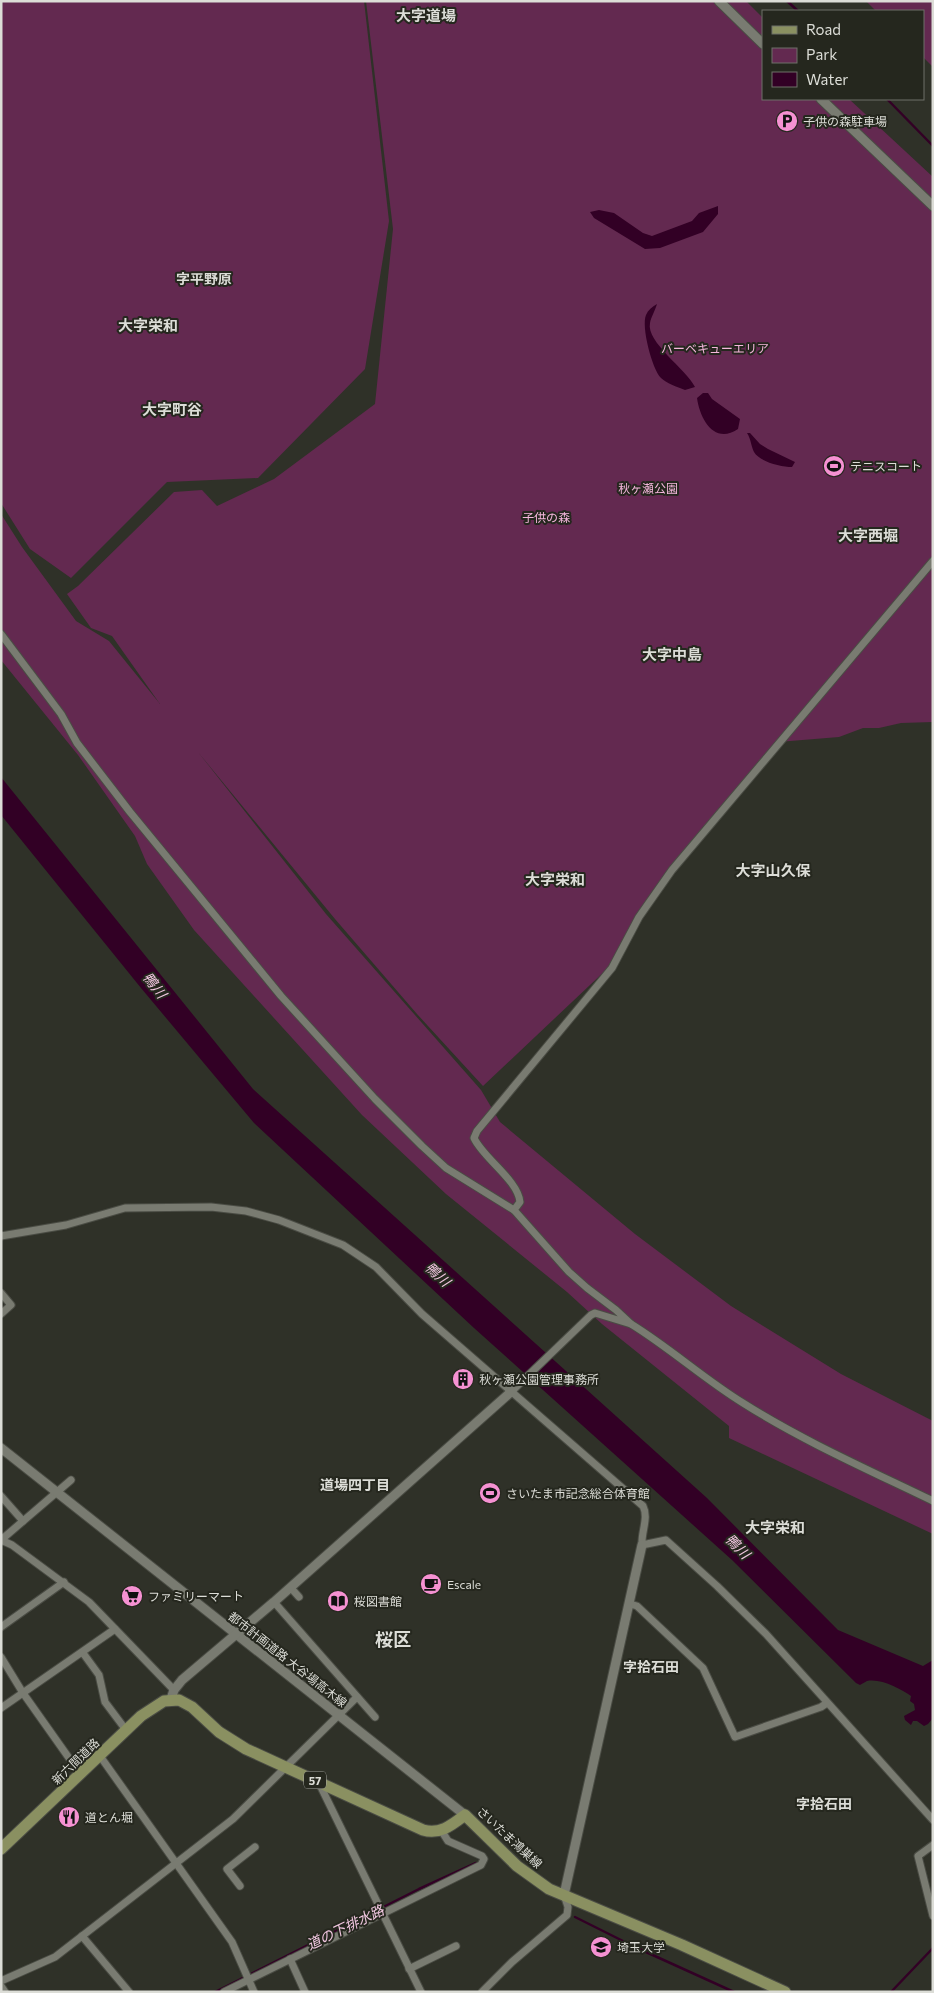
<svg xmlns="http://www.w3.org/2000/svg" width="934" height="1993" font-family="Commissioner,'Noto Sans JP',sans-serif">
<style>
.green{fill:#632950}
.water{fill:#320025}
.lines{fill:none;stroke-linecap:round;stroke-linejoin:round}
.stream{stroke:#320025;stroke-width:2.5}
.minor-casing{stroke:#4a4c44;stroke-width:9}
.tertiary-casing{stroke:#4a4c44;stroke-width:11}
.primary-casing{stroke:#4a4c44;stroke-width:13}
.minor{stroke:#797b71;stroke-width:7}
.tertiary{stroke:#797b71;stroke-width:9}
.primary{stroke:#8a9061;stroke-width:11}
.labels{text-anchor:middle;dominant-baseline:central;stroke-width:4;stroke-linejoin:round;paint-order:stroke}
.shield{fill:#25271e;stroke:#a5a6a0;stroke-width:1}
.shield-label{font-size:11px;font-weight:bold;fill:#dcddd7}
.poi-label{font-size:12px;fill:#dcddd7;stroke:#25271e;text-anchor:start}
.park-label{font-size:12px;fill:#f5b7dd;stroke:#25271e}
.street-label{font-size:12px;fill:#dcddd7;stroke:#25271e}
.neighbourhood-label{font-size:14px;font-weight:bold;fill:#dcddd7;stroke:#25271e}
.water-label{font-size:14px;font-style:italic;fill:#f3c8e2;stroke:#25271e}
.quarter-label{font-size:15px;font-weight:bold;fill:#dcddd7;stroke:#25271e}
.district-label{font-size:18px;font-weight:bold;fill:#dcddd7;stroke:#25271e}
</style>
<rect width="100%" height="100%" fill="#2f3128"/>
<g class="green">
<polygon points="1,1 364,1 389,221 365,369 258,478 167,482 71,578 30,549 1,503"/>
<polygon points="366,1 746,1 763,18 763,99 849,99 933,177 933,722 901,723 879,728 863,728 839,737 778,742 653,890 608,968 483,1086 417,1014 335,919 198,752 326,914 481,1090 500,1122 635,1234 731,1306 841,1374 933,1421 933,1534 729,1438 729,1426 602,1324 567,1292 446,1194 362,1115 194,930 147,864 135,836 78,755 1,660 1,514 22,547 76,621 109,641 160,704 112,636 91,628 67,594 78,586 174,492 202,490 217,506 274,479 375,404 393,229"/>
<polygon points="866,1 933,1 933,67 923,57 923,11 876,11"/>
</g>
<g class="water">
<polygon points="718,206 718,214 703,232 660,248 645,249 594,218 590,212 599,210 614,213 643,233 652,236 692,221 699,213"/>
<path d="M657,304C655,311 651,317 650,323C646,342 686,369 695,387L685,390C677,387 666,383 661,378C652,369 641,326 646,315C648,310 652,307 657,304Z"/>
<path d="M703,393H708L712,399L740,419L738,429C715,445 700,420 697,398Z"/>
<path d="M747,433H750L760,444L768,449L795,462L792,467C781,467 760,462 754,452C751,446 751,439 747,433Z"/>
<path d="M1,777L253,1089L707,1498L838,1630L923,1666L933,1660V1718L928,1724L924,1726L917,1721H913L911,1725L905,1720L904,1716L915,1710L914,1704L910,1701L911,1696C901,1689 881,1678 867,1681C865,1682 862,1684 860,1685L856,1683L732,1560L474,1328L254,1123L141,988L1,815Z"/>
</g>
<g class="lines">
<g class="stream">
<polyline points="787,1 798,11"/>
<polyline points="887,99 933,146"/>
<polyline points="575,1917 635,1947 734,1992"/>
<polyline points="215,1992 419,1889 476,1863"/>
<polyline points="891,1992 933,1948"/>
</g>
<g class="minor-casing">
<g id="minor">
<polyline points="1,634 61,714 77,743 130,812 281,996 375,1099 422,1146 446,1168 514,1210"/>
<path d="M1,1236L66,1225L125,1208L211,1207L246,1211L279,1220L343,1245L376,1267L422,1314L643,1506C649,1518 641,1532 642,1545L666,1540L717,1586L766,1634L933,1820"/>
<polyline points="1,1293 11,1305 1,1314"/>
<path d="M631,1324C670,1348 704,1379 743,1403C803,1441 869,1470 933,1501"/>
<path d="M512,1391L591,1315L595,1313L631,1324L616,1310L587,1288L569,1272L514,1210L520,1202C518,1180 483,1158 474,1138L477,1131L612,968L639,917L672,870L933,561"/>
<polyline points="1,1496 23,1521"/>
<polyline points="1,1540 12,1545 89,1602 174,1690"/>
<polyline points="1,1540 71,1480"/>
<polyline points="291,1588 299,1597"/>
<polyline points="274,1602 375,1717"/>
<polyline points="630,1604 637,1606 703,1668 735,1737 821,1707 827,1703"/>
<polyline points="1,1627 64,1582"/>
<polyline points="83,1653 99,1675 105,1702 126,1730"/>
<polyline points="1,1657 23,1693 81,1775"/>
<polyline points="1,1708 115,1629"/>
<polyline points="100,1756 232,1942 254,1992"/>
<polyline points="319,1783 421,1992"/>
<polyline points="933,1845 918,1856 933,1916"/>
<polyline points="240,1886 227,1869 255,1847"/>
<polyline points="82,1936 129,1992"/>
<polyline points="290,1959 305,1992"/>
<polyline points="409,1969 456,1946"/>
<polyline points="1,1981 55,1957 233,1819 357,1697"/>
<polyline points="1,1986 5,1992"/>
<polyline points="224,1992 481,1865 484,1859 482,1856 448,1841 441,1830"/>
<polyline points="482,1992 512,1962 567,1915 568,1907 564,1895"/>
</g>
</g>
<g class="tertiary-casing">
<g id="tertiary">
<polyline points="719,1 763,44"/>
<polyline points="821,99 933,206"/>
<polyline points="1,1448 465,1815"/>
<polyline points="171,1699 174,1690 182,1680 274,1602 512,1391"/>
<polyline points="564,1895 642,1545"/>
</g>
</g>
<g class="primary-casing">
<path id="primary" d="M1,1849L141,1716L164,1701L179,1700L192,1707L219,1732L246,1749L423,1830C440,1835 452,1825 465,1815L517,1866L549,1889L682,1945L785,1992"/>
</g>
<use href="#minor" class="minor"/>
<use href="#tertiary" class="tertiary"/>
<use href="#primary" class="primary"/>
</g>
<defs>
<g id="parking-disc" transform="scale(1.125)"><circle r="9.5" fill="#f591d2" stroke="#25271e"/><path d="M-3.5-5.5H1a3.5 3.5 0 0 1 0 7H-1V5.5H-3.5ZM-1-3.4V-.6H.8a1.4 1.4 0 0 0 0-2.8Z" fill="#111"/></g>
<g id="stadium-disc" transform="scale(1.125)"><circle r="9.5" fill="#f591d2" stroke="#25271e"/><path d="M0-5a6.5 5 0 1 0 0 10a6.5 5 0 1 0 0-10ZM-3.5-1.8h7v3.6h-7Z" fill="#111"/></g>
<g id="building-disc" transform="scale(1.125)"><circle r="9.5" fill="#f591d2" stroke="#25271e"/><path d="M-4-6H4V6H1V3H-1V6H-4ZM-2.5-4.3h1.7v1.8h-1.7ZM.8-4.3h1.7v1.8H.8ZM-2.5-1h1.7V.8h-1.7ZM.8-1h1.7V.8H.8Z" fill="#111"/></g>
<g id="cafe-disc" transform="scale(1.125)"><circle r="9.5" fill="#f591d2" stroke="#25271e"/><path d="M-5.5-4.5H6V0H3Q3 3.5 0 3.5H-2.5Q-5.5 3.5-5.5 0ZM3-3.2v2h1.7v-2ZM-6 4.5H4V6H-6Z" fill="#111"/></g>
<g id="supermarket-disc" transform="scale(1.125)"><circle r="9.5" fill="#f591d2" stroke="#25271e"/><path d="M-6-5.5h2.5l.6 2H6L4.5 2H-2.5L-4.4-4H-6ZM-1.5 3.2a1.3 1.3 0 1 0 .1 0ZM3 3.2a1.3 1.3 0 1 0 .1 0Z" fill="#111"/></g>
<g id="library-disc" transform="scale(1.125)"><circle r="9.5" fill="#f591d2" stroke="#25271e"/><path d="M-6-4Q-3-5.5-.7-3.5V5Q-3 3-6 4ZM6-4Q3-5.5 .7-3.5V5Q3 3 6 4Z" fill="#111"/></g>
<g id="restaurant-disc" transform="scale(1.125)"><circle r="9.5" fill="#f591d2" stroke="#25271e"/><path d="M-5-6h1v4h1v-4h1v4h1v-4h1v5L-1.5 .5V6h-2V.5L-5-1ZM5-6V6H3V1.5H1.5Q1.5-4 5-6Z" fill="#111"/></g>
<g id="university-disc" transform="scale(1.125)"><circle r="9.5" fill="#f591d2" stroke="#25271e"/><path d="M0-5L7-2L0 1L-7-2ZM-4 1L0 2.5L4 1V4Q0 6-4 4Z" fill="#111"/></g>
</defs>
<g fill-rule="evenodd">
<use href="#parking-disc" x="787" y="121"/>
<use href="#stadium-disc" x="834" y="466"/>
<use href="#building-disc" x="463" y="1379"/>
<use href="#stadium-disc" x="490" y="1493"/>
<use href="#cafe-disc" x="431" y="1584"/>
<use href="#supermarket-disc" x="132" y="1596"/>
<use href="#library-disc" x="338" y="1601"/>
<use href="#restaurant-disc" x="69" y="1817"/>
<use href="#university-disc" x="601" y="1947"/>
</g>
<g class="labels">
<rect class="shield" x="304" y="1771.5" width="22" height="17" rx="4"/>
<g class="shield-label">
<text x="315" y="1780">57</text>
</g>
<g class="poi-label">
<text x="803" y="121">子供の森駐車場</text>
<text x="850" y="466">テニスコート</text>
<text x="479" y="1379">秋ヶ瀬公園管理事務所</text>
<text x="506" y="1493">さいたま市記念総合体育館</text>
<text x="447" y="1584">Escale</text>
<text x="148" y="1596">ファミリーマート</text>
<text x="354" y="1601">桜図書館</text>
<text x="85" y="1817">道とん堀</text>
<text x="617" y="1947">埼玉大学</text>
</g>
<g class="park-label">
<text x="715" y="348">バーベキューエリア</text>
<text x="648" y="488">秋ヶ瀬公園</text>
<text x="546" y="517">子供の森</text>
</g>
<g class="street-label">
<text transform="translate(288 1659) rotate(38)">都市計画道路 大谷場高木線</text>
<text transform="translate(75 1761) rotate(-44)">新六間道路</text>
<text transform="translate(510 1837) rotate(43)">さいたま鴻巣線</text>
</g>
<g class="neighbourhood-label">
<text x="204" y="278">字平野原</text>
<text x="355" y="1484">道場四丁目</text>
<text x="651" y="1666">字拾石田</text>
<text x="824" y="1803">字拾石田</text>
</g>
<g class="water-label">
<text transform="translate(155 985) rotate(52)">鴨川</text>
<text transform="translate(438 1274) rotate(43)">鴨川</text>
<text transform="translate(738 1546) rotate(45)">鴨川</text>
<text transform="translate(345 1927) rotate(-26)">道の下排水路</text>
</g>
<g class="quarter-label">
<text x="426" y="15">大字道場</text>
<text x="148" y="325">大字栄和</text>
<text x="172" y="409">大字町谷</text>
<text x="868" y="535">大字西堀</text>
<text x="672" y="654">大字中島</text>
<text x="773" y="870">大字山久保</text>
<text x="555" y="879">大字栄和</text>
<text x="775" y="1527">大字栄和</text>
</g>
<g class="district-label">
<text x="393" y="1639">桜区</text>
</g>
</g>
<rect width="934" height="1993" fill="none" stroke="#dcddd7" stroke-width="5"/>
<rect x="762" y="10" width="162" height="90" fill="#25271e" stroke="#6e7068"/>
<rect x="772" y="26" width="25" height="8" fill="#8a9061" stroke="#6e7068"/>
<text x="806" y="35" font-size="15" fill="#dcddd7">Road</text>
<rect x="772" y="48" width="25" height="15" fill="#632950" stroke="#6e7068"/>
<text x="806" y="60" font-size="15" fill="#dcddd7">Park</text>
<rect x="772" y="72" width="25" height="15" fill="#320025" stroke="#6e7068"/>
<text x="806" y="85" font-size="15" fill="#dcddd7">Water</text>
</svg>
